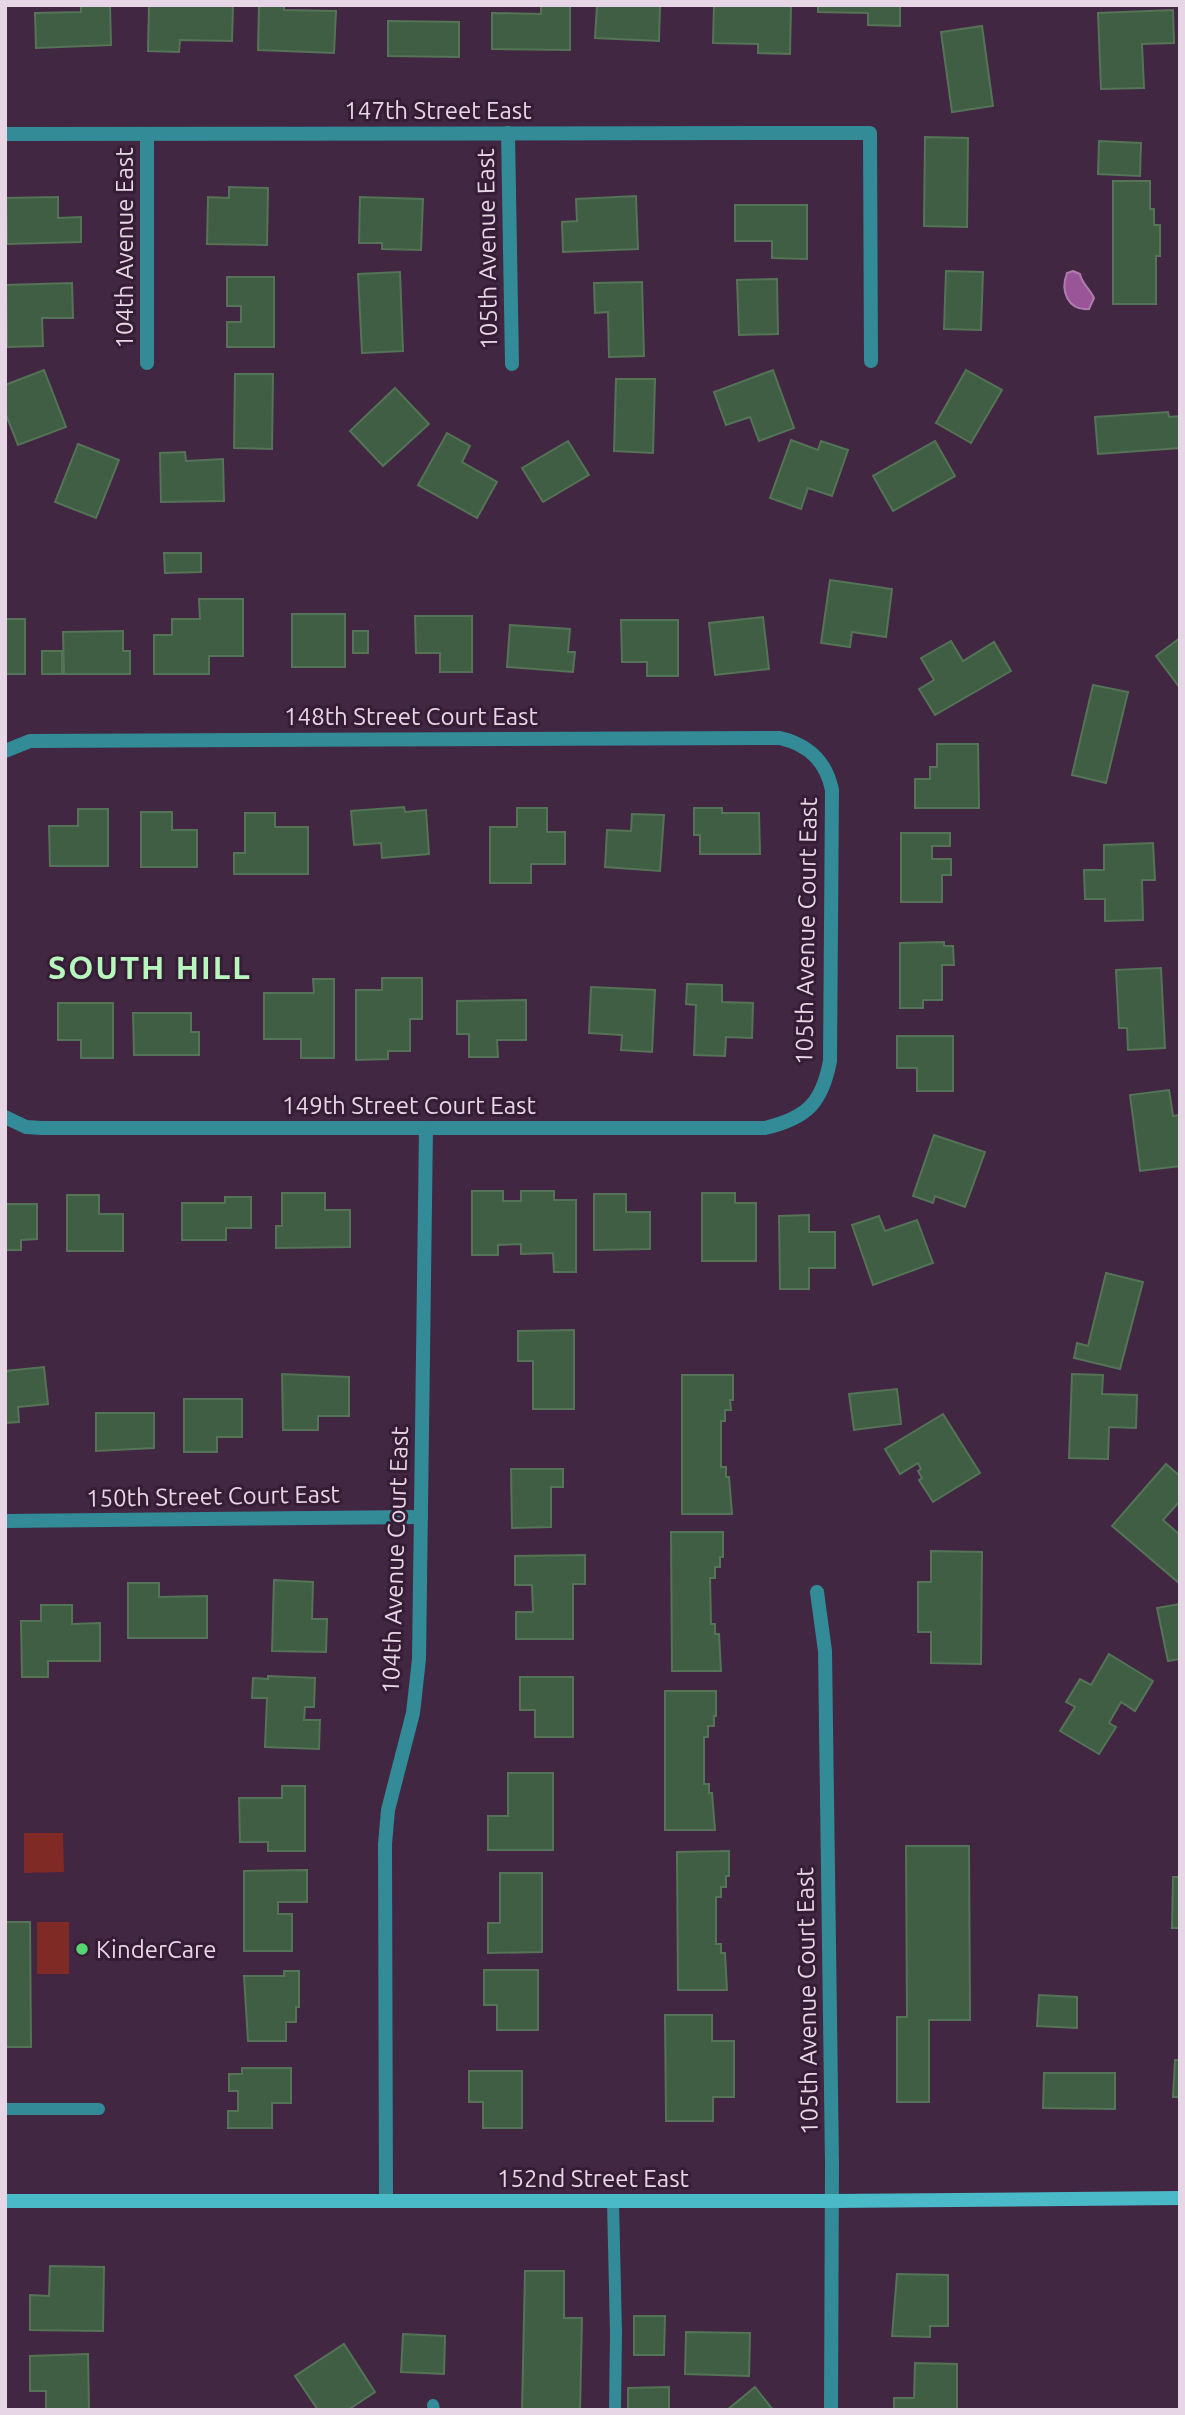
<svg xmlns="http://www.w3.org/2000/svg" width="1185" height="2415" font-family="Ubuntu,sans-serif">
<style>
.green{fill:#7f2a24}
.water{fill:#995598;stroke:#b07caf;stroke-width:2}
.building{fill:#405e43;stroke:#547357;stroke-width:2}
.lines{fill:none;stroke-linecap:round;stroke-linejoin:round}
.service{stroke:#328b97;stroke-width:12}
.minor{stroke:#328b97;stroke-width:14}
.secondary{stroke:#4ab9c8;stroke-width:14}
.poi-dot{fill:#57d570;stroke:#361d36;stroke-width:2.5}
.labels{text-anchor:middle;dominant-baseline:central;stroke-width:6;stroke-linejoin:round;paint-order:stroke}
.street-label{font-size:24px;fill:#e7d6e6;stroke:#361d36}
.poi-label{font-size:24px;fill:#e7d6e6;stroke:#361d36;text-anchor:start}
.district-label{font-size:32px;font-weight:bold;letter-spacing:2px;fill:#b7f6bd;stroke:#361d36}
</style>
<rect width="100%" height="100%" fill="#412741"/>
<g class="green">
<polygon points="24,1833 63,1833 64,1872 24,1873"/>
<rect x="37" y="1922" width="32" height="52"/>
</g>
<path class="water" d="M1073,271L1080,274C1082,284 1090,289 1094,298L1089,309C1068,311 1060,291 1067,273Z"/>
<g class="building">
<polygon points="81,5 110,5 111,45 36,48 35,13 81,12"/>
<polygon points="149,5 233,5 232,41 180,40 179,52 148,51"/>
<polygon points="259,5 284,5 284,10 336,11 334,53 258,50"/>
<polygon points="541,5 570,6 570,50 492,49 492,13 541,14"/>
<polygon points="597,5 660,5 659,41 595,38"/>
<polygon points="714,5 791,5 790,54 758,53 758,44 713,43"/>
<polygon points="818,5 900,5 900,26 868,25 868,13 818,12"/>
<polygon points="1173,10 1174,43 1142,44 1144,88 1101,89 1098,13"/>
<polygon points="388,21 459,22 459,57 388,56"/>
<polygon points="982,26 993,106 952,112 941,32"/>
<polygon points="925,137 968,138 967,227 924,226"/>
<polygon points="1099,141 1141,143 1140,176 1098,174"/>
<polygon points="1113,181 1150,181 1150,209 1154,209 1154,225 1160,225 1160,256 1156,256 1156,304 1113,304"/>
<polygon points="229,187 268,188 267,245 207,244 208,197 229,198"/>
<polygon points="636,196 638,249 563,252 562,222 577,221 576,199"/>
<polygon points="58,197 58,218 81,217 81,242 7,244 6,198"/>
<polygon points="360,197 423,199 421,250 382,249 382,243 359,243"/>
<polygon points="735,205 807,205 807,259 772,258 772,241 735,241"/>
<polygon points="946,271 983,272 981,330 944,329"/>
<polygon points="400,272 403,351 362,353 358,274"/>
<polygon points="227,277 274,277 274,347 227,347 227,322 241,322 241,306 227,306"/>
<polygon points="777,279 778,334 739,335 737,280"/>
<polygon points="642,282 644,356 609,357 608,312 595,313 594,283"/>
<polygon points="72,283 73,318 42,318 43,346 7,347 6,285"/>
<polygon points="44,370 66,427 18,445 5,412 5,385"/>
<polygon points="773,370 794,428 759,441 750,417 726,425 714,392"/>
<polygon points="966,370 1002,390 971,443 936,423"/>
<polygon points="235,374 273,374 272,449 234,448"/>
<polygon points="616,379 655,379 653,453 614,451"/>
<polygon points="395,388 429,424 383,466 350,431"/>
<polygon points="1168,412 1169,417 1180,416 1180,448 1098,454 1095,417"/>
<polygon points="447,433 470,446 462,462 497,482 477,518 418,485"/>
<polygon points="791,440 818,450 821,441 848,450 832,496 808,488 801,509 770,498"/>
<polygon points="568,441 589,475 543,502 522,468"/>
<polygon points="935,441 955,476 893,511 873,476"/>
<polygon points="78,444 119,460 96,518 55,502"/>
<polygon points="185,452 186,461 223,459 224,501 161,502 160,453"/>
<polygon points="164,553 201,553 201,572 165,573"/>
<polygon points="830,580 892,589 886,637 852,632 850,647 821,643"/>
<polygon points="199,599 243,599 243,656 209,656 209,674 154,674 154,635 172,635 172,619 200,619"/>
<rect x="292" y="614" width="53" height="53"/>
<polygon points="415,616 472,616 472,672 440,672 440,653 416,653"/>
<polygon points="763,617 769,669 715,675 709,623"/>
<rect x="5" y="619" width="20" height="55"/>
<polygon points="621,620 678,620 678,676 647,676 647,662 622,662"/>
<polygon points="510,625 570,629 568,652 575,652 573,672 507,667"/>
<polygon points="123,631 123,651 130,651 130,674 64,674 63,632"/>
<rect x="353" y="631" width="15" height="22"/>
<polygon points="1180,638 1180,688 1156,656"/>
<polygon points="951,641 963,661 994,642 1011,671 935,715 919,689 934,680 921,658"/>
<rect x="42" y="651" width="20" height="23"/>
<polygon points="1093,685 1128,692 1106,783 1072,775"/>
<polygon points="937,744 978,744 979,808 915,808 915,779 930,779 930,767 937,767"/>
<polygon points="404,807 405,812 426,810 429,854 382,858 381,843 354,845 351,811"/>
<polygon points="517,808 547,808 547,832 565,832 565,864 531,864 531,883 490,883 490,827 517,827"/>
<polygon points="694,808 722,808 722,813 759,813 760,854 700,854 700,835 694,835"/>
<polygon points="78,809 108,809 108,866 50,866 49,826 78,826"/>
<polygon points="141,812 172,812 172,830 197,830 197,867 141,867"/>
<polygon points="245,813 275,813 275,827 308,827 308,874 234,874 234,853 245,853"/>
<polygon points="632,814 664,815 660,871 605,867 607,830 631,831"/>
<polygon points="901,833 950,833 950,846 932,846 932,859 951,859 951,875 942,875 942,902 901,902"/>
<polygon points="1153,843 1155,880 1142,880 1143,920 1105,921 1105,899 1085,899 1084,870 1104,870 1104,845"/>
<polygon points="944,942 944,946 953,946 954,965 942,965 942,1000 923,1000 923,1008 900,1008 900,943"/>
<polygon points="1161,968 1165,1048 1128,1050 1127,1028 1119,1028 1116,970"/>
<polygon points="382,978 422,978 422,1019 410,1019 410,1051 388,1051 388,1059 356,1060 356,990 382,990"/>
<polygon points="313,979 334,979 334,1058 301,1058 301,1039 264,1039 264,993 314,993"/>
<polygon points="687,984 722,985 722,1002 753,1003 752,1038 726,1037 725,1056 694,1055 696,1005 686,1004"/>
<polygon points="591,987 655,990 652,1052 621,1050 622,1035 589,1033"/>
<polygon points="526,1000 526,1040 497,1040 498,1057 469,1057 469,1034 457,1034 457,1001"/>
<polygon points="58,1003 113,1003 113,1058 81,1058 81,1040 58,1040"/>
<polygon points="133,1013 191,1013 191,1032 199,1032 199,1055 134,1055"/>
<polygon points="897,1036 953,1036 953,1091 917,1091 917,1068 897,1068"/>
<polygon points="1169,1090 1173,1116 1180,1115 1180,1166 1140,1171 1130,1095"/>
<polygon points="934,1135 985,1152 965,1207 935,1196 933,1203 913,1196"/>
<polygon points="472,1191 503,1191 503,1201 521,1201 521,1191 554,1191 554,1200 576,1200 576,1272 554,1272 553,1253 521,1254 521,1244 498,1245 498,1255 472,1255"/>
<polygon points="282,1193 325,1193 325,1210 350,1210 350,1247 276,1248 276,1226 282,1226"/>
<polygon points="702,1193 735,1193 735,1203 756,1203 756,1261 702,1261"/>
<polygon points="5,1194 5,1204 37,1204 37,1239 21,1240 21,1250 5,1250"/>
<polygon points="594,1194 626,1194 626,1212 650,1212 650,1249 594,1250"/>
<polygon points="67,1195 99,1195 99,1214 123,1214 123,1251 67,1251"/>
<polygon points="225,1197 251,1197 251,1228 226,1228 226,1240 182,1240 182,1203 225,1203"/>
<polygon points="809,1215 809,1232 835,1232 835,1268 809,1268 809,1289 780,1289 779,1216"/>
<polygon points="879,1216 885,1231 917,1220 933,1263 873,1285 852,1225"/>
<polygon points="1106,1273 1143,1282 1120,1369 1074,1358 1077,1343 1088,1346"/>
<polygon points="574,1330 574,1409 533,1409 533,1361 518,1361 518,1331"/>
<polygon points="44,1367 48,1404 18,1407 19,1422 5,1423 5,1371"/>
<polygon points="282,1374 349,1377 349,1416 318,1416 318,1430 283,1430"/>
<polygon points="1072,1374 1103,1375 1102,1394 1137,1395 1136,1428 1109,1427 1108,1459 1069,1458"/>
<polygon points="682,1375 733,1375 733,1400 730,1400 731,1410 725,1410 725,1421 721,1421 721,1467 726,1467 726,1477 729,1477 732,1514 682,1514"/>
<polygon points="897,1389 901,1424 854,1430 849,1394"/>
<polygon points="184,1399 242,1399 242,1437 217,1437 217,1452 184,1452"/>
<polygon points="96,1413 154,1413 154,1448 96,1451"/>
<polygon points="943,1414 980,1473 933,1502 919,1480 922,1478 918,1471 921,1469 918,1463 900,1474 885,1449"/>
<polygon points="1166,1464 1180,1476 1180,1501 1163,1520 1180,1535 1179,1583 1112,1526"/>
<polygon points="511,1469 563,1469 563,1487 551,1487 551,1527 512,1528"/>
<polygon points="671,1532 723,1532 723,1557 720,1557 720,1567 715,1567 715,1578 710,1578 711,1624 715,1624 715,1634 719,1634 721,1671 672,1671"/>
<polygon points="931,1551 982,1552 981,1664 931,1663 931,1632 918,1632 918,1582 931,1582"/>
<polygon points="585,1555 585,1584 573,1584 573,1639 516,1639 516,1612 533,1612 532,1585 515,1585 515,1556"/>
<polygon points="274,1580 313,1582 312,1619 327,1619 326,1652 272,1651"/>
<polygon points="128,1583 159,1583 159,1597 207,1596 207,1638 128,1638"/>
<polygon points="1180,1604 1180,1659 1168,1661 1157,1608"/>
<polygon points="41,1605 72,1605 72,1624 100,1623 100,1661 48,1661 48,1677 22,1677 21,1621 41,1621"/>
<polygon points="1109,1654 1153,1681 1135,1711 1121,1702 1109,1723 1116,1727 1099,1754 1060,1731 1075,1707 1066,1702 1080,1679 1091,1685"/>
<polygon points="268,1676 315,1678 314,1707 305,1707 304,1720 320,1720 319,1749 265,1747 267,1698 252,1698 253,1678 268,1679"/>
<polygon points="520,1677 573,1677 573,1737 535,1737 535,1710 520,1710"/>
<polygon points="665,1691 716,1691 716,1716 714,1716 714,1726 708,1726 708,1737 704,1737 704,1784 709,1784 709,1793 712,1793 715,1830 665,1830"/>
<polygon points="508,1773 553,1773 553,1850 488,1850 488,1816 508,1816"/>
<polygon points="282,1786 305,1786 305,1851 268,1851 268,1842 240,1842 239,1798 282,1798"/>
<polygon points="906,1846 969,1846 970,2020 929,2020 929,2102 897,2102 897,2017 907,2017"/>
<polygon points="729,1851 729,1876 726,1876 726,1887 721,1887 721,1897 716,1897 716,1944 721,1944 721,1953 725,1953 727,1990 678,1990 677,1852"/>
<polygon points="307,1870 307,1902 278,1902 278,1914 292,1914 292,1951 244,1951 244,1871"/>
<polygon points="500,1873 542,1873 542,1952 488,1953 488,1923 500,1923"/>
<polygon points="1173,1877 1180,1877 1180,1928 1172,1928"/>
<polygon points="5,1922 30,1922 31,2047 5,2047"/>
<polygon points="484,1970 538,1970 538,2030 497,2030 497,2005 484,2005"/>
<polygon points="284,1971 299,1971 299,2007 296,2007 296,2022 286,2022 286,2041 248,2041 244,1976 284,1976"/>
<polygon points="1039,1995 1077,1997 1077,2028 1037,2026"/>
<polygon points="665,2015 712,2015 712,2041 734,2041 734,2097 713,2097 713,2121 666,2121"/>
<polygon points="1175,2060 1180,2060 1180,2097 1173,2097"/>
<polygon points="242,2068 291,2068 291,2103 272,2103 272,2128 228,2128 228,2111 238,2111 238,2091 229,2091 229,2074 242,2074"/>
<polygon points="469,2071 522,2071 522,2128 483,2128 483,2102 469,2102"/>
<polygon points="1044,2073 1115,2073 1115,2109 1043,2108"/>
<polygon points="50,2266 104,2267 103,2331 30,2330 30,2295 49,2296"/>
<polygon points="525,2271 564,2271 564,2318 582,2318 580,2410 522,2410"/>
<polygon points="897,2274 948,2275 948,2326 930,2326 930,2337 892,2336"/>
<polygon points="634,2316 665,2316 664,2355 634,2355"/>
<polygon points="686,2332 750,2333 749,2376 685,2374"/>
<polygon points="403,2334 445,2336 444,2374 401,2372"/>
<polygon points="344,2344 375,2392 348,2410 318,2410 295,2376"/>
<polygon points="88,2354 89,2410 46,2410 46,2391 30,2391 30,2356"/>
<polygon points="915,2363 957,2364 957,2410 894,2410 894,2398 914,2398"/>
<polygon points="669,2387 669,2409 628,2410 628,2388"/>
<polygon points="755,2387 773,2410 727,2410"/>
</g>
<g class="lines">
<g class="service">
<polyline points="5,2109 99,2109"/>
<polyline points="613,2201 616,2333 615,2410"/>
<polyline points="433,2405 434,2410"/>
</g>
<g class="minor">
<polyline points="508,133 512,364"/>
<polyline points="5,134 870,133 871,361"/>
<polyline points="147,363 147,134"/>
<path d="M5,751L30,741L780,738C809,745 826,761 832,790L830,1061C822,1103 807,1118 765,1128H42L26,1127L5,1117"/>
<polyline points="5,1521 421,1517"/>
<polyline points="817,1592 825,1651 832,2164 831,2410"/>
<polyline points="386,2200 385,1844 388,1810 413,1713 419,1659 426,1128"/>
</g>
<polyline class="secondary" points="5,2201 832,2201 1180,2198"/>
</g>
<circle class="poi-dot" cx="82" cy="1949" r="7"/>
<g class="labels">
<g class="street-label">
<text x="438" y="110">147th Street East</text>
<text transform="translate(124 248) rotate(-90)">104th Avenue East</text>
<text transform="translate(487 249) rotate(-91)">105th Avenue East</text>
<text x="411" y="716">148th Street Court East</text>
<text transform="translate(806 931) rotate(-89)">105th Avenue Court East</text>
<text x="409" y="1105">149th Street Court East</text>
<text transform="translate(213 1496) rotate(-1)">150th Street Court East</text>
<text transform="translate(395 1560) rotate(-88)">104th Avenue Court East</text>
<text transform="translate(807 2001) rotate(-91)">105th Avenue Court East</text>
<text x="593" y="2178">152nd Street East</text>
</g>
<g class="poi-label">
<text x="96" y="1949">KinderCare</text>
</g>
<g class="district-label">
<text x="150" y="967">SOUTH HILL</text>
</g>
</g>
<rect width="1185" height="2415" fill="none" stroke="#e7d6e6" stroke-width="14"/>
</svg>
